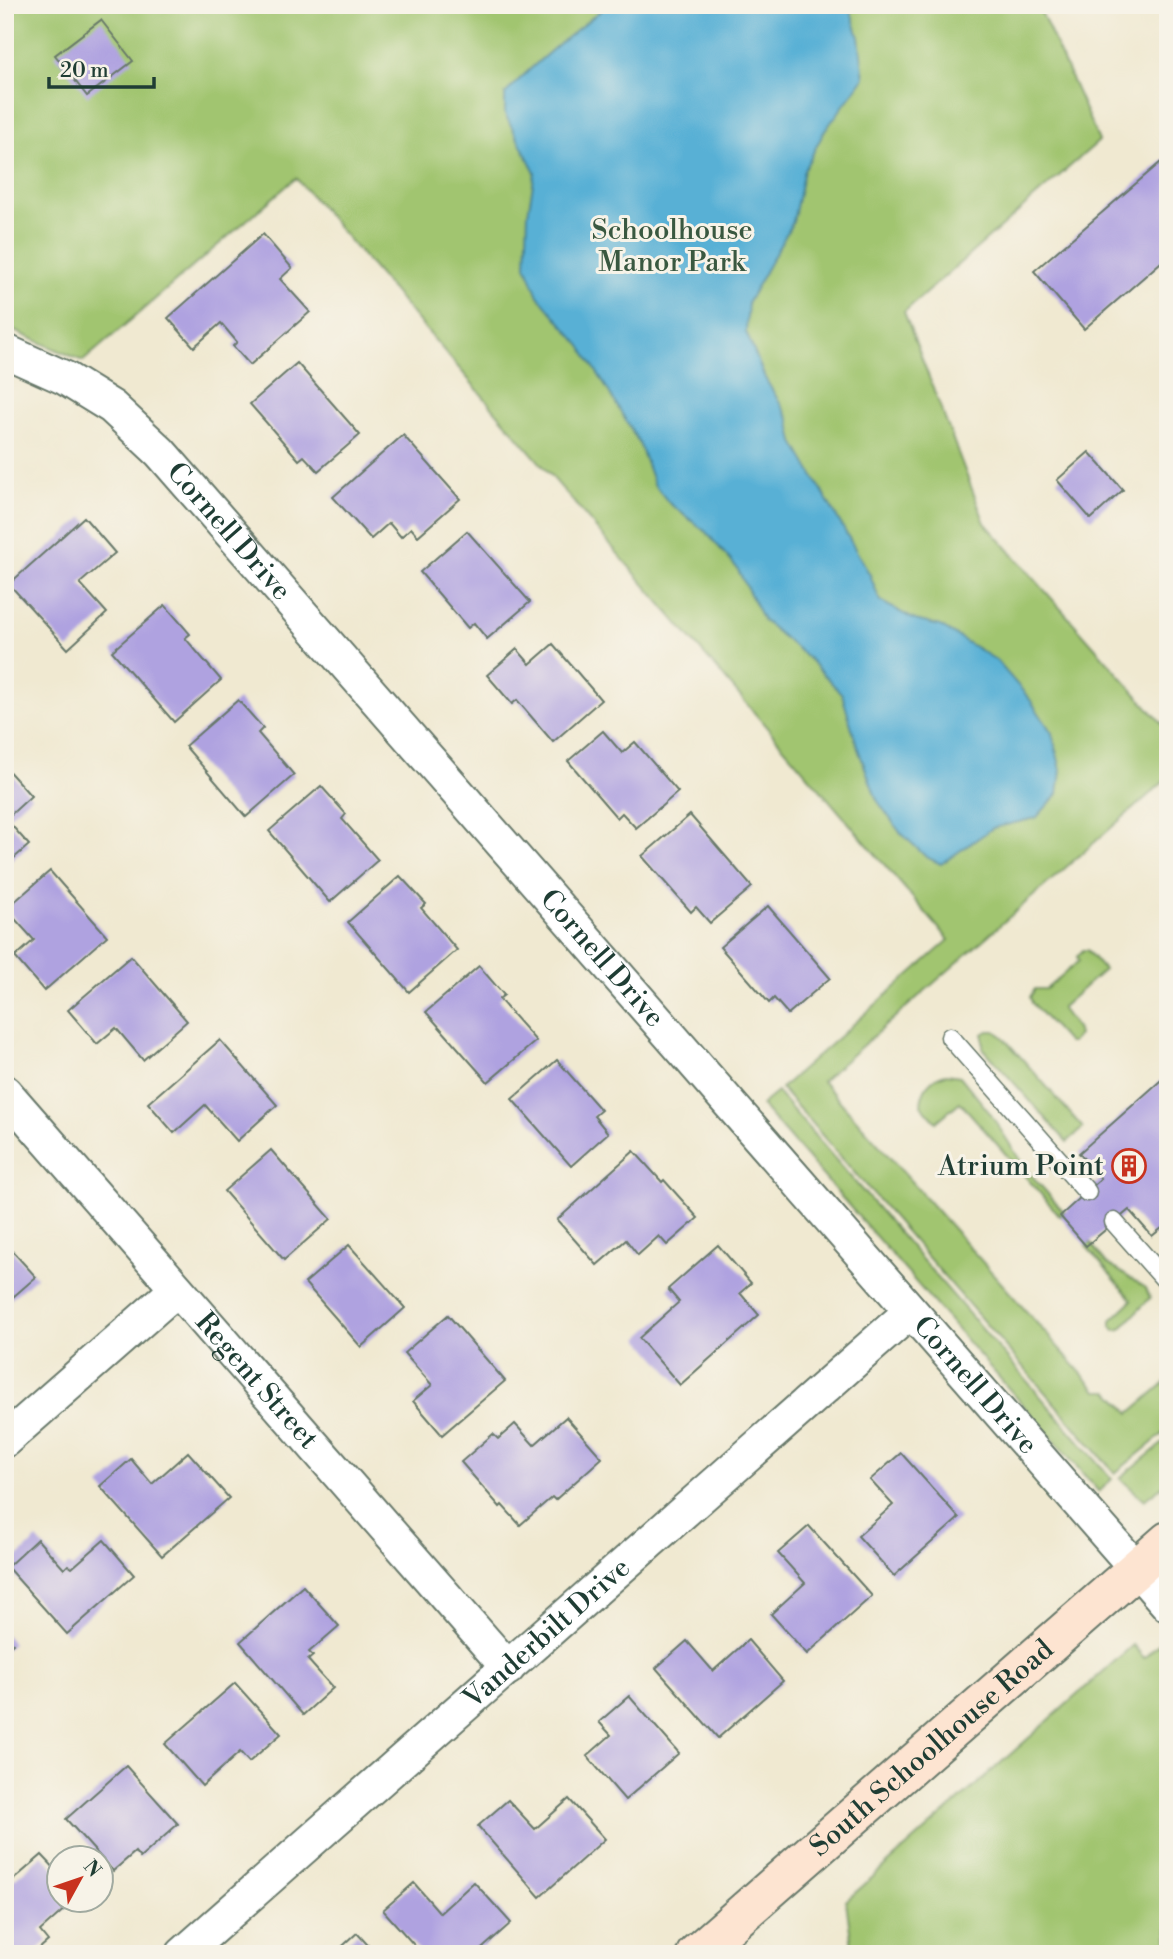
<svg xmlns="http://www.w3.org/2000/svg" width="1173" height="1959" font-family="'Libre Bodoni',serif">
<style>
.green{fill:#a1c56f;stroke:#608152;stroke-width:2}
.water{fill:#58b0d5;stroke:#3c7684;stroke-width:2}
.building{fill:#afa2e0}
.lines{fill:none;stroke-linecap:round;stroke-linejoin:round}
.lane-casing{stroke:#68796b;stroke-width:21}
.street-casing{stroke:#68796b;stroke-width:37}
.secondary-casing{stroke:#68796b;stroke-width:42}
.lane{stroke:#fff;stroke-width:18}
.street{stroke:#fff;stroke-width:33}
.secondary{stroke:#fde4d1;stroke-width:38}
.labels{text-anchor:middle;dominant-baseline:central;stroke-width:6;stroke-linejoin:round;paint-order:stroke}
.park-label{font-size:28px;fill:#395840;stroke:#f7f3e8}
.street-label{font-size:28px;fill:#1f3d34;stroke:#f7f3e8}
.poi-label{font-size:28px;fill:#1f3d34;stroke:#f7f3e8;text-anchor:end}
</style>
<rect width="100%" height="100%" fill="#f7f3e8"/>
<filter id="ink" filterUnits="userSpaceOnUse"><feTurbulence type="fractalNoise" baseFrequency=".0143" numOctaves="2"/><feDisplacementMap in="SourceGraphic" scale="14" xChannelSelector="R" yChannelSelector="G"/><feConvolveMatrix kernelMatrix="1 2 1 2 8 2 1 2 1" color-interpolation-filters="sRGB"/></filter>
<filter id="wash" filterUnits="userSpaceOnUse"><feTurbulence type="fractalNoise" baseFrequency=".00686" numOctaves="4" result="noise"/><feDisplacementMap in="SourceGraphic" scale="28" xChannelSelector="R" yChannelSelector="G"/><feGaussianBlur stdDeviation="1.57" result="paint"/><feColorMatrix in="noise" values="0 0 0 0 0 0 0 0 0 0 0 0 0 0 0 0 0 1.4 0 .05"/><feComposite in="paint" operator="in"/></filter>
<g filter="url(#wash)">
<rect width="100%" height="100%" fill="#f0e9d1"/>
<g class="green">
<polygon points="5,5 1038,5 1099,141 904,312 985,523 1168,730 1168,778 822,1081 1097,1391 1109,1391 1130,1413 1168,1380 1168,1430 1115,1473 781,1088 949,940 296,178 83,361 5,327"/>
<polygon points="1083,950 1087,950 1104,970 1061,1008 1076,1028 1078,1035 1072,1043 1068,1043 1032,1003 1030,997 1035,989 1046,989 1079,961 1077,957"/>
<polygon points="988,1031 995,1031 1003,1037 1083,1128 1067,1142 983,1048 983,1034"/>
<path d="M946,1074L960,1076L990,1113L1025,1168L1064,1212L1060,1216L960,1102L936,1122L921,1105C922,1089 930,1078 946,1074Z"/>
<polygon points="777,1092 1105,1471 1112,1479 1099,1492 761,1105"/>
<polygon points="1090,1242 1106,1263 1146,1288 1150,1298 1121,1329 1115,1330 1111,1326 1111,1320 1132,1300 1086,1246"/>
<polygon points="1168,1439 1168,1482 1144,1500 1120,1478"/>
<polygon points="1163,1640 1168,1646 1168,1954 853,1954 846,1901 1133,1645 1144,1658"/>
</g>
<path class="water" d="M608,5H849L859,37L864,78L824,132L804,170L793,222L748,302L746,332L765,378L789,418L794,442L870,575L880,601L915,620L940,626L996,660L1029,698L1052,733L1061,770L1058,794L1036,818L993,828L941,864L926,857L899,831L877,800L857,746L842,694L809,659L763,620L737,568L706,532L669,503L654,484L639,443L609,392L581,346L538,296L526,265L528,213L535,172L505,114V94C536,61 572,33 608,5Z"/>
<g id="blocks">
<g class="building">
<polygon points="101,20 133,61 87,96 55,55"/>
<polygon points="1168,156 1168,256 1084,329 1034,271"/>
<polygon points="263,234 292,268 280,279 310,312 250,365 233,346 237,342 221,323 194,347 168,318"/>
<polygon points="297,363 360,435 318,471 304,456 299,460 250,404"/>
<polygon points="403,435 460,499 418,536 411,528 401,537 389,523 371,539 333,497"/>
<polygon points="1089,452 1123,490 1091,519 1057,480"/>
<polygon points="84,517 115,553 80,583 107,613 68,649 9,584"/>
<polygon points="467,531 530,602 487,639 474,623 468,628 420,572"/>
<polygon points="165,605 190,634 185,638 221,680 174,722 112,651"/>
<polygon points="553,644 601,700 553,742 517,700 512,704 487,675 517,649 530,664"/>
<polygon points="238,700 263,728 258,733 294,775 246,817 185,746"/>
<polygon points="603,731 622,753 635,742 678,792 636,828 622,813 617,818 568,761"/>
<polygon points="5,767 31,796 6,819 29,845 5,866"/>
<polygon points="321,786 346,814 342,819 378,860 330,902 269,831"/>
<polygon points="690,815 752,887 710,923 696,907 691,912 642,856"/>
<polygon points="50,871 107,936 44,991 15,957 34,940 6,909"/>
<polygon points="400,876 426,904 421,908 457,950 409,992 348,922"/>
<polygon points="768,906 830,978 788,1014 774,998 769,1003 720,947"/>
<polygon points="131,956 187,1021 143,1060 116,1028 97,1044 68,1010"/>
<polygon points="479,966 504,995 499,999 536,1041 488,1082 426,1012"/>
<polygon points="220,1040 277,1105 237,1141 205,1105 174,1133 148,1103"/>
<polygon points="557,1060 601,1110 594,1116 608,1133 571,1166 512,1099"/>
<polygon points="1168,1074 1168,1223 1152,1236 1129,1210 1086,1246 1060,1216 1101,1179 1079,1153"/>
<polygon points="271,1150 331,1219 284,1260 224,1191"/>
<polygon points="634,1151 662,1182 664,1180 698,1218 667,1245 659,1236 638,1255 626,1240 597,1265 557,1220"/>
<polygon points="5,1243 36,1277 5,1304"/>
<polygon points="349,1245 405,1308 361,1347 305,1283"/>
<polygon points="718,1245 751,1283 740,1293 759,1315 680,1385 639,1338 679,1302 668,1289"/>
<polygon points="448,1315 505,1381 442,1435 413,1401 432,1385 404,1353"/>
<polygon points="566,1417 602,1458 555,1500 552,1497 520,1525 502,1505 500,1507 461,1462 493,1434 498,1439 515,1424 534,1445"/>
<polygon points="188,1452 229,1498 162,1556 100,1486 131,1459 152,1484"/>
<polygon points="901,1453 959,1518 894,1576 858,1536 893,1505 870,1480"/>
<polygon points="809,1526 872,1596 807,1654 771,1614 805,1583 778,1553"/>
<polygon points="37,1539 64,1569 68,1565 72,1568 104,1540 134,1575 67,1634 7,1567"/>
<polygon points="303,1586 339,1626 309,1652 313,1656 308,1660 333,1688 303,1715 240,1642"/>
<polygon points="5,1634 13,1643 5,1650"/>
<polygon points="748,1640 783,1681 718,1738 656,1668 687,1641 713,1671"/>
<polygon points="235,1683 281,1734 249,1762 240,1752 202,1786 165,1744"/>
<polygon points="629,1696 679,1753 625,1800 587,1756 611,1735 599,1722"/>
<polygon points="126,1766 178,1824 140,1858 135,1852 113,1871 66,1819"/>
<polygon points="569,1799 605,1839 540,1897 478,1826 508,1800 535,1829"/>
<polygon points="42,1855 60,1874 60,1899 76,1899 40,1931 48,1941 33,1954 11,1954 5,1948 5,1887"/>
<polygon points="474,1882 511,1923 476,1954 422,1954 383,1910 414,1883 440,1913"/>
<polygon points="357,1933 376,1954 334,1954"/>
</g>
</g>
</g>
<g filter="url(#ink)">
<use href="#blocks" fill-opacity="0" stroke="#68796b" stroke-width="2"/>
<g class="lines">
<g class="lane-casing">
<g id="lane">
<polyline points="950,1037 1087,1192"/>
<polyline points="1114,1222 1168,1283"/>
</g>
</g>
<g class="street-casing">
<g id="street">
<path id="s1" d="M5,351L65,378L112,407L160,452L1168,1605"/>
<path id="s2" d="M5,1092L508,1668"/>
<polyline points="5,1440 176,1290"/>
<path id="s3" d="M183,1954L910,1312"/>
</g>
</g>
<g class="secondary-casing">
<g id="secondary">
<path id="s4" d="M696,1954L1168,1541"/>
</g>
</g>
<use href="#lane" class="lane"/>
<use href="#street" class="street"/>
<use href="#secondary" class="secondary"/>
</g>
</g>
<defs>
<g id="building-ring" transform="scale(1.75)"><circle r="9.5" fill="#f7f3e8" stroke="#c8321e" stroke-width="1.5"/><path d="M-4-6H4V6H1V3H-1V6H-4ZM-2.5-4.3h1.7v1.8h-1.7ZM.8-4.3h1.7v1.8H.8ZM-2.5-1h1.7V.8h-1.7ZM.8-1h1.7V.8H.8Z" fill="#c8321e"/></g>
</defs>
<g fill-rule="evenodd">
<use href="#building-ring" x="1129" y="1166"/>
</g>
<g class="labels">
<g class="park-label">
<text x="672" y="230">Schoolhouse<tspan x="672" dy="32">Manor Park</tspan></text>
</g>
<g class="street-label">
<text stroke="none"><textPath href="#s1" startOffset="292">Cornell Drive</textPath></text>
<text stroke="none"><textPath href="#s1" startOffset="859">Cornell Drive</textPath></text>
<text stroke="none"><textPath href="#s2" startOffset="383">Regent Street</textPath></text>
<text stroke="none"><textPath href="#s1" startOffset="1426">Cornell Drive</textPath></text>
<text stroke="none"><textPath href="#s3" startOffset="485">Vanderbilt Drive</textPath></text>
<text stroke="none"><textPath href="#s4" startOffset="313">South Schoolhouse Road</textPath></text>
</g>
<g class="poi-label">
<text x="1104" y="1166">Atrium Point</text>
</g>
</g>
<rect width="1173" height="1959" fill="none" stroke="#f7f3e8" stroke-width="28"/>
<g transform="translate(80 1879) rotate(50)"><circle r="33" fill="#f7f3e8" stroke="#a1aaa0" stroke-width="2"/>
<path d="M0-5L12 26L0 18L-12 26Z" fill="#c8321e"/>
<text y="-10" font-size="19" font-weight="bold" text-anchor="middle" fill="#1f3d34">N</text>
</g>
<path d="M49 77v10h105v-10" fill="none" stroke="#1f3d34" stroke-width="3.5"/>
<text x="60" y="77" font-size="21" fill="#1f3d34" stroke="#f7f3e8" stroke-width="5" paint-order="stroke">20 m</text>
</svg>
